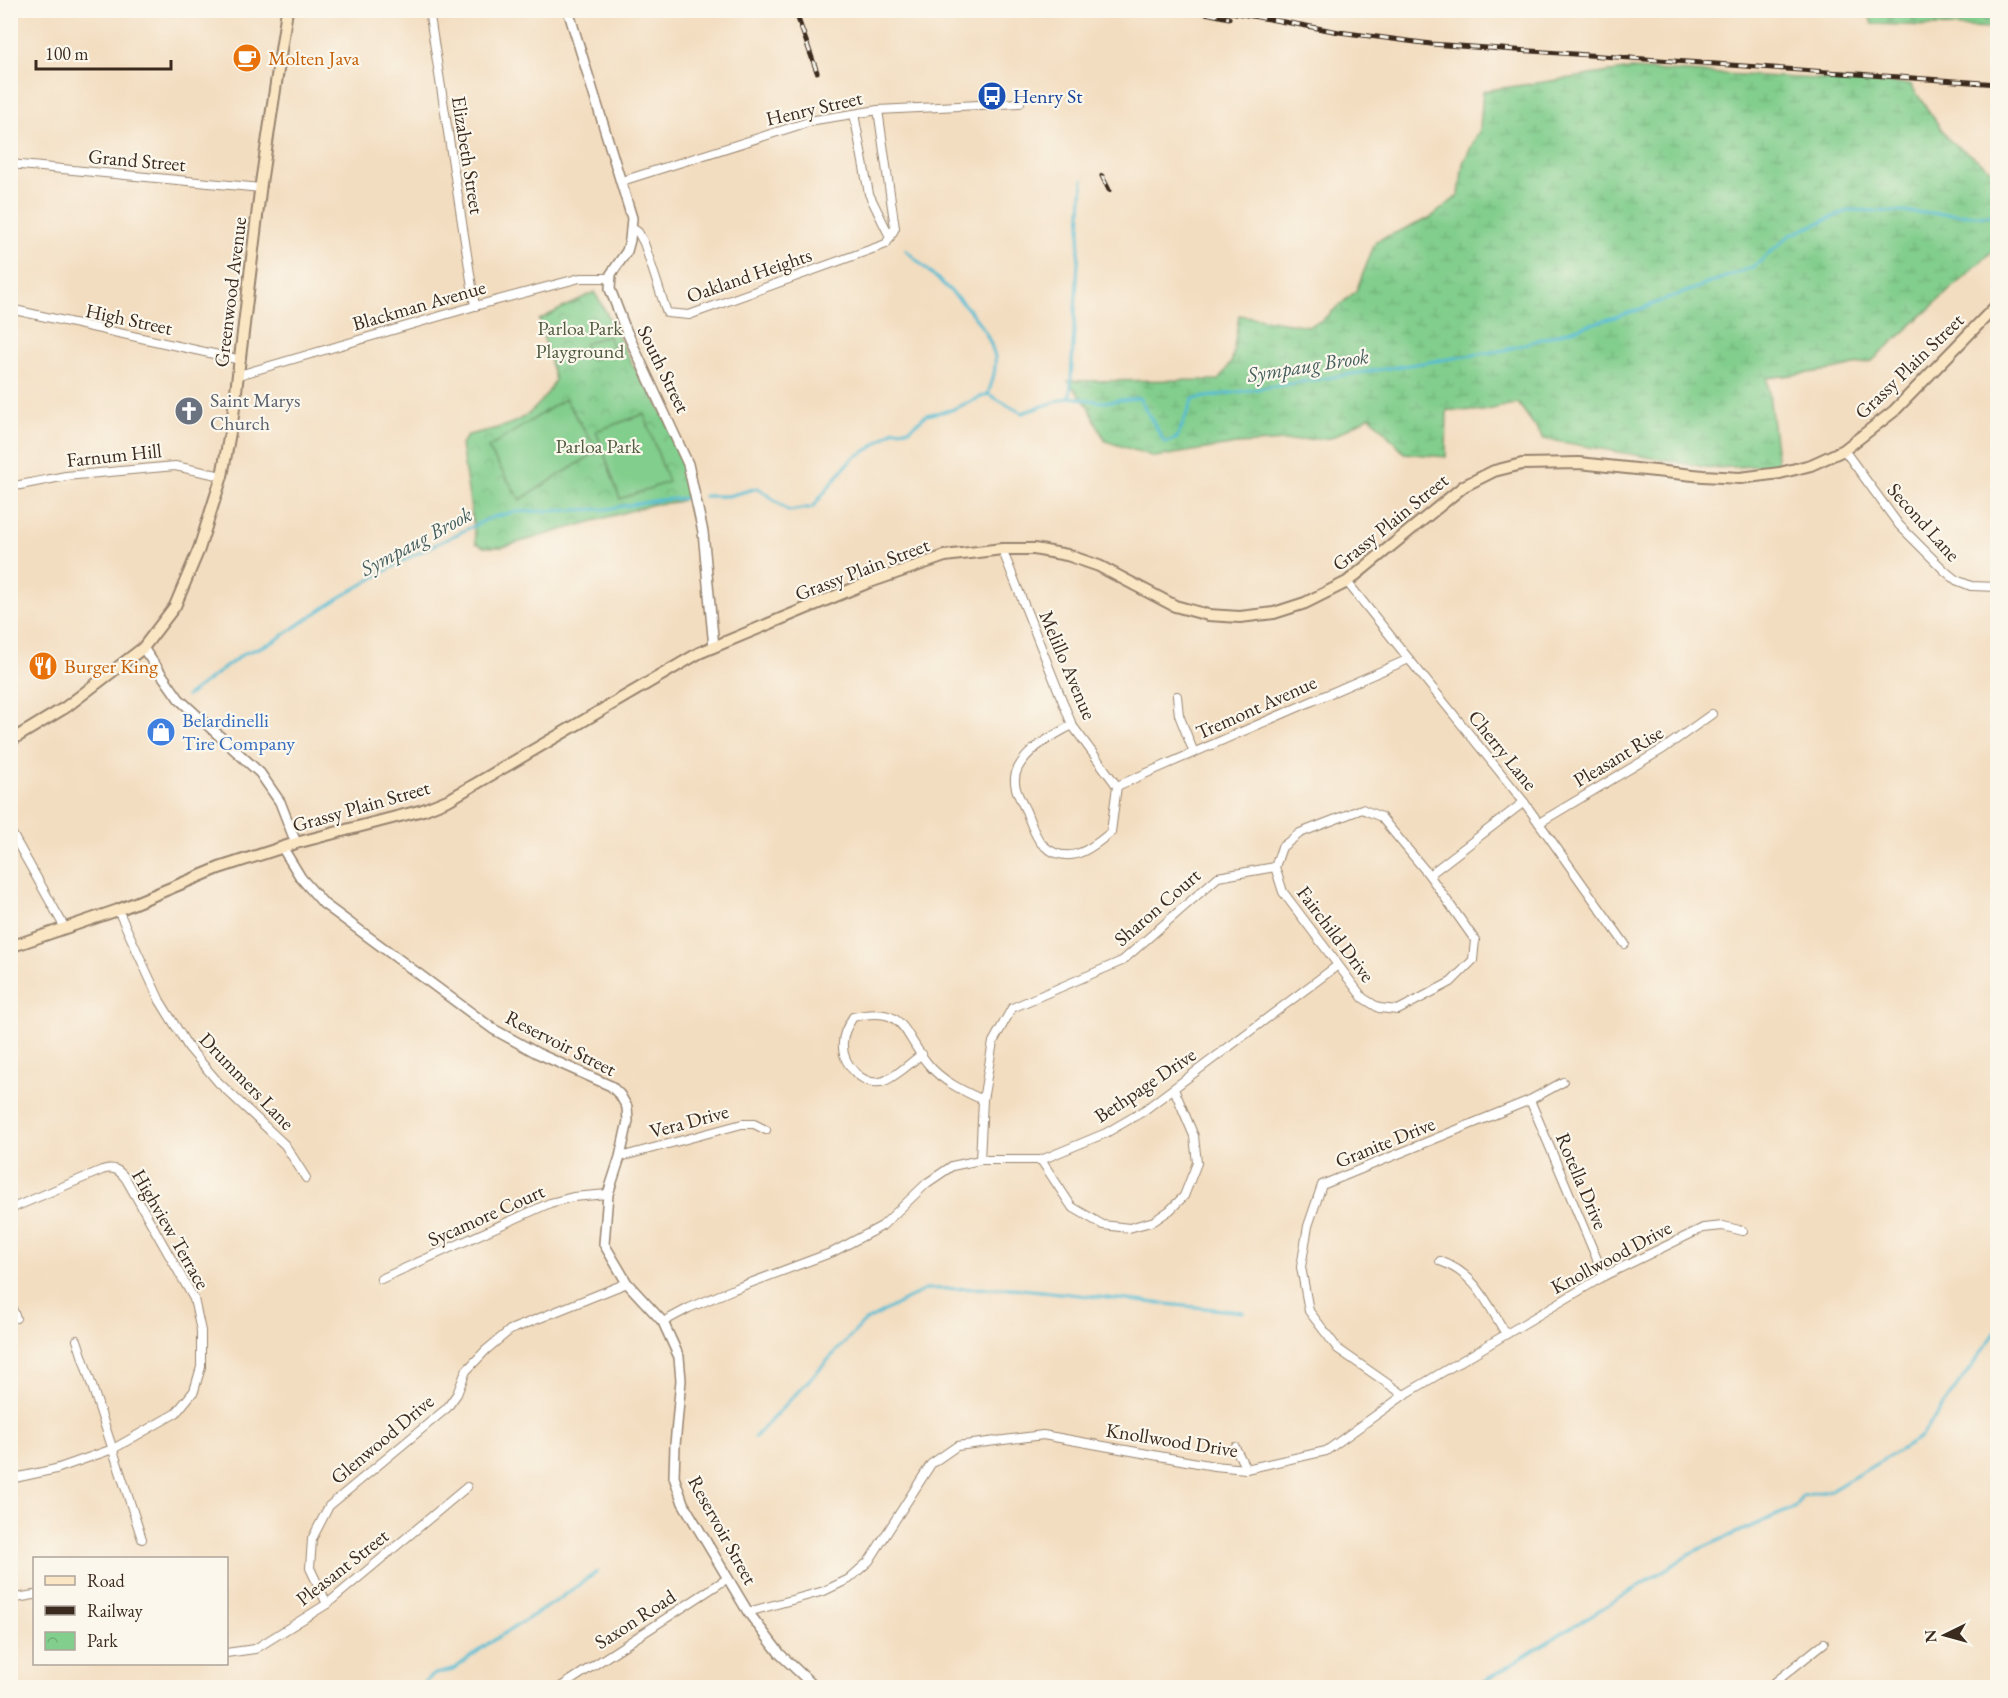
<svg xmlns="http://www.w3.org/2000/svg" width="2008" height="1698" font-family="'EB Garamond',serif">
<style>
.wetland{fill:url(#wetland-marsh);stroke:#5e7c56;stroke-width:1.5}
.cemetery{fill:url(#cemetery-stones);stroke:#5e7c56;stroke-width:1.5}
.park{fill:url(#park-crowns);stroke:#5e7c56;stroke-width:1.5}
.pitch{fill:#82ce8d;stroke:#5e7c56;stroke-width:1.5}
.lines{fill:none;stroke-linecap:round;stroke-linejoin:round}
.stream{stroke:#55bcd3;stroke-width:3}
.minor-casing{stroke:#97846f;stroke-width:10}
.tertiary-casing{stroke:#97846f;stroke-width:12}
.secondary-casing{stroke:#97846f;stroke-width:14}
.minor{stroke:#fff;stroke-width:8}
.tertiary{stroke:#fff;stroke-width:9}
.secondary{stroke:#fbe6c4;stroke-width:10}
.rail-casing{stroke:#3b2a1e;stroke-width:5}
.rail{stroke:#fbf7ec;stroke-width:3;stroke-dasharray:9;stroke-linecap:butt}
.labels{text-anchor:middle;dominant-baseline:central;stroke-width:4.5;stroke-linejoin:round;paint-order:stroke}
.food-label{font-size:20px;fill:#c56008;stroke:#fbf7ec;text-anchor:start}
.transit-label{font-size:20px;fill:#164399;stroke:#fbf7ec;text-anchor:start}
.street-label{font-size:20px;fill:#3b2a1e;stroke:#fbf7ec}
.park-label{font-size:20px;fill:#505b3f;stroke:#fbf7ec}
.worship-label{font-size:20px;fill:#5b616d;stroke:#fbf7ec;text-anchor:start}
.shop-label{font-size:20px;fill:#366cbe;stroke:#fbf7ec;text-anchor:start}
.water-label{font-size:21px;font-style:italic;fill:#445d5d;stroke:#fbf7ec}
</style>
<defs>
<pattern id="wetland-marsh" width="20" height="14" patternUnits="userSpaceOnUse" patternTransform="scale(1.5)"><rect width="20" height="14" fill="#82ce8d"/><path d="M1 5h8M5 5V1M11 12h8M15 12V8" fill="none" stroke="#71b179"/></pattern>
<pattern id="cemetery-stones" width="16" height="16" patternUnits="userSpaceOnUse" patternTransform="scale(1.5)"><rect width="16" height="16" fill="#82ce8d"/><path d="M2 7V4a2 2 0 0 1 4 0v3zM10 15v-3a2 2 0 0 1 4 0v3z" fill="#71b179"/></pattern>
<pattern id="park-crowns" width="20" height="18" patternUnits="userSpaceOnUse" patternTransform="scale(1.5)"><rect width="20" height="18" fill="#82ce8d"/><path d="M2 6a3 3 0 1 1 6 0M12 15a3 3 0 1 1 6 0" fill="none" stroke="#71b179"/></pattern>
</defs>
<rect width="100%" height="100%" fill="#fbf7ec"/>
<filter id="ink" filterUnits="userSpaceOnUse"><feTurbulence type="fractalNoise" baseFrequency=".0167" numOctaves="2"/><feDisplacementMap in="SourceGraphic" scale="12" xChannelSelector="R" yChannelSelector="G"/><feConvolveMatrix kernelMatrix="1 2 1 2 8 2 1 2 1" color-interpolation-filters="sRGB"/></filter>
<filter id="wash" filterUnits="userSpaceOnUse"><feTurbulence type="fractalNoise" baseFrequency=".008" numOctaves="4" result="noise"/><feDisplacementMap in="SourceGraphic" scale="24" xChannelSelector="R" yChannelSelector="G"/><feGaussianBlur stdDeviation="1.35" result="paint"/><feColorMatrix in="noise" values="0 0 0 0 0 0 0 0 0 0 0 0 0 0 0 0 0 1.4 0 .05"/><feComposite in="paint" operator="in"/></filter>
<g filter="url(#wash)">
<rect width="100%" height="100%" fill="#f3ddc0"/>
<polygon class="wetland" points="1631,69 1910,84 1949,140 1992,170 1997,184 1997,247 1872,361 1832,370 1767,378 1778,465 1711,468 1544,439 1518,403 1483,411 1447,410 1446,457 1404,453 1370,416 1331,438 1237,444 1155,457 1105,441 1088,406 1068,381 1219,380 1232,361 1239,315 1308,326 1321,321 1356,291 1376,241 1430,218 1459,195 1463,163 1480,129 1483,91"/>
<polygon class="cemetery" points="1868,11 1997,11 1997,28 1872,24"/>
<path class="park" d="M594,292C608,313 617,335 629,358C635,371 644,381 651,393C670,423 683,459 691,493C684,504 666,503 654,504L502,547H484L476,543L461,445L468,435C510,426 534,421 555,380L539,320Z"/>
<g class="pitch">
<polygon points="608,335 614,351 590,360 584,344"/>
<polygon points="565,399 598,451 520,500 488,448"/>
<polygon points="644,414 668,482 620,499 596,431"/>
</g>
<g class="lines">
<g class="stream">
<path d="M906,250C935,279 983,312 994,353C998,365 992,382 988,394"/>
<polyline points="1070,396 1083,180"/>
<polyline points="704,496 728,496 758,488 789,511 813,507 837,476 853,458 871,448 894,430 910,429 926,415 951,410 988,394 1022,413 1070,397 1103,402 1139,398 1165,443 1177,438 1193,399 1505,350 1635,311 1755,266 1790,235 1850,210 1998,216"/>
<polyline points="187,696 243,654 273,642 339,598 410,557 490,518 513,512 607,509 659,500 688,498"/>
<polyline points="755,1437 864,1322 926,1289 1012,1288 1243,1312"/>
<polyline points="417,1688 435,1674 453,1670 486,1645 556,1601 597,1572"/>
<polyline points="1473,1688 1697,1550 1796,1507 1802,1496 1832,1490 1920,1438 1998,1329"/>
</g>
</g>
</g>
<g filter="url(#ink)">
<g class="lines">
<g class="minor-casing">
<g id="minor">
<polyline points="429,10 475,306"/>
<polyline points="854,114 869,194 890,237"/>
<polyline points="10,164 261,188"/>
<polyline points="622,181 815,120 878,110 1020,103"/>
<polyline points="632,228 638,232 644,243 667,313 689,315 886,244 895,228 878,110"/>
<polyline points="10,309 241,360"/>
<polyline points="239,375 475,306 580,278 610,278"/>
<polyline points="1844,450 1899,525 1945,571 1956,580 1971,586 1998,587"/>
<polyline points="10,487 66,476 175,466 222,476"/>
<polyline points="1002,549 1072,725 1117,786"/>
<polyline points="1347,582 1524,802 1625,944"/>
<polyline points="1177,696 1179,715 1194,753"/>
<path d="M1072,725C1053,736 1029,747 1018,768C1010,783 1019,797 1026,811C1030,821 1035,837 1042,844C1067,868 1091,849 1111,832L1117,786"/>
<polyline points="1117,786 1409,659"/>
<polygon points="1362,809 1381,817 1429,875 1475,940 1473,960 1451,982 1398,1010 1379,1008 1363,998 1283,892 1275,867 1282,847 1300,833"/>
<polyline points="1539,823 1663,749 1712,714"/>
<polyline points="10,830 65,928"/>
<polyline points="1429,875 1524,802"/>
<polyline points="118,910 160,1001 189,1048 218,1082 285,1145 306,1178"/>
<path d="M922,1054C910,1063 897,1076 884,1081C864,1088 843,1065 843,1047C842,1035 847,1027 853,1017C906,1005 901,1031 928,1064C942,1081 963,1091 983,1100"/>
<polyline points="1530,1100 1604,1276"/>
<polyline points="620,1157 742,1124 754,1124 766,1130"/>
<polyline points="980,1160 983,1100 993,1042 1012,1008 1122,961 1218,877 1275,867"/>
<polyline points="1041,1160 1072,1207 1103,1225 1129,1228 1154,1221 1170,1210 1184,1196 1197,1163 1194,1136 1174,1089"/>
<path d="M10,1209L102,1170C114,1166 119,1170 126,1179L194,1299L201,1331V1367L194,1391L176,1413L113,1449L56,1469L10,1479"/>
<path d="M1440,1261C1476,1274 1487,1303 1506,1334"/>
<polyline points="381,1279 550,1203 573,1197 608,1194"/>
<polyline points="10,1303 16,1318"/>
<polyline points="663,1322 689,1308 734,1289 833,1252 882,1226 927,1183 952,1166 980,1160 1041,1160 1106,1133 1142,1112 1338,965"/>
<polyline points="77,1340 142,1539"/>
<polyline points="1404,1395 1338,1349 1309,1311 1301,1267 1308,1226 1322,1185 1530,1100 1563,1082"/>
<polyline points="1235,1447 1246,1469"/>
<polyline points="10,1599 34,1595"/>
<polyline points="327,1604 310,1568 312,1539 329,1506 447,1408 457,1394 466,1371 486,1350 510,1330 627,1283"/>
<polyline points="748,1612 824,1591 849,1579 869,1561 931,1464 957,1446 1043,1435 1214,1466 1246,1469 1326,1451 1404,1395 1604,1276 1703,1228 1723,1226 1743,1231"/>
<polyline points="226,1653 255,1649 327,1604 467,1487"/>
<polyline points="559,1688 728,1578"/>
<polyline points="1768,1688 1824,1643"/>
</g>
</g>
<g class="tertiary-casing">
<g id="tertiary">
<polyline points="568,10 632,218 630,240 627,251 611,274 610,289 625,328 688,464 703,532 714,647"/>
<polyline points="143,648 179,699 260,773 280,802 296,843"/>
<polyline points="282,847 301,878 324,904 493,1029 537,1053 611,1086 620,1095 627,1107 628,1121 620,1157 608,1194 604,1244 627,1283 663,1322 679,1357 681,1380 675,1445 674,1477 683,1503 748,1612 780,1654 816,1688"/>
</g>
</g>
<g class="secondary-casing">
<g id="secondary">
<polyline points="10,741 66,707 143,648 175,606 199,549 222,476 233,416 261,183 287,10"/>
<polyline points="10,947 118,910 219,868 296,843 423,810 450,799 699,653 867,583 945,556 1002,549 1034,549 1067,555 1099,566 1175,606 1208,615 1240,617 1274,613 1305,603 1347,582 1464,486 1494,471 1522,464 1579,463 1703,476 1740,478 1780,473 1811,465 1844,450 1894,411 1998,304"/>
</g>
</g>
<use href="#minor" class="minor"/>
<use href="#tertiary" class="tertiary"/>
<use href="#secondary" class="secondary"/>
<g class="rail-casing">
<g id="rail">
<polyline points="795,10 817,72"/>
<polyline points="1191,10 1229,18"/>
<polyline points="1220,10 1339,32 1431,44 1998,84"/>
<polyline points="1102,176 1109,190"/>
</g>
</g>
<use href="#rail" class="rail"/>
</g>
</g>
<defs>
<g id="cafe-disc" transform="scale(1.5)"><circle r="9.5" fill="#e8710a" stroke="#fbf7ec"/><path d="M-5.5-4.5H6V0H3Q3 3.5 0 3.5H-2.5Q-5.5 3.5-5.5 0ZM3-3.2v2h1.7v-2ZM-6 4.5H4V6H-6Z" fill="#fff"/></g>
<g id="bus-disc" transform="scale(1.5)"><circle r="9.5" fill="#1a4fb4" stroke="#fbf7ec"/><path d="M-5-6H5V4H4V6H2V4H-2V6H-4V4H-5ZM-3.5-4V0h7V-4ZM-3.5 1.2v1.5H-2V1.2ZM2 1.2v1.5H3.5V1.2Z" fill="#fff"/></g>
<g id="church-disc" transform="scale(1.5)"><circle r="9.5" fill="#6b7280" stroke="#fbf7ec"/><path d="M-1.2-6h2.4v3.5h3.3v2.4h-3.3V6h-2.4V-.1h-3.3v-2.4h3.3Z" fill="#fff"/></g>
<g id="restaurant-disc" transform="scale(1.5)"><circle r="9.5" fill="#e8710a" stroke="#fbf7ec"/><path d="M-5-6h1v4h1v-4h1v4h1v-4h1v5L-1.5 .5V6h-2V.5L-5-1ZM5-6V6H3V1.5H1.5Q1.5-4 5-6Z" fill="#fff"/></g>
<g id="shop-disc" transform="scale(1.5)"><circle r="9.5" fill="#3f7fe0" stroke="#fbf7ec"/><path d="M-5-2.5h2.3a2.7 3.5 0 0 1 5.4 0H5L5.5 6h-11ZM-1.5-2.5h3a1.5 2.3 0 0 0-3 0Z" fill="#fff"/></g>
</defs>
<g fill-rule="evenodd">
<use href="#cafe-disc" x="247" y="58"/>
<use href="#bus-disc" x="992" y="96"/>
<use href="#church-disc" x="189" y="411"/>
<use href="#restaurant-disc" x="43" y="666"/>
<use href="#shop-disc" x="161" y="732"/>
</g>
<g class="labels">
<g class="food-label">
<text x="268" y="58">Molten Java</text>
<text x="64" y="666">Burger King</text>
</g>
<g class="transit-label">
<text x="1013" y="96">Henry St</text>
</g>
<g class="street-label">
<text transform="translate(814 108) rotate(-13)">Henry Street</text>
<text transform="translate(468 155) rotate(81)">Elizabeth Street</text>
<text transform="translate(137 160) rotate(5)">Grand Street</text>
<text transform="translate(749 275) rotate(-19)">Oakland Heights</text>
<text transform="translate(230 292) rotate(-83)">Greenwood Avenue</text>
<text transform="translate(419 305) rotate(-16)">Blackman Avenue</text>
<text transform="translate(129 319) rotate(12)">High Street</text>
<text transform="translate(1909 366) rotate(-44)">Grassy Plain Street</text>
<text transform="translate(664 369) rotate(64)">South Street</text>
<text transform="translate(114 455) rotate(-6)">Farnum Hill</text>
<text transform="translate(1390 522) rotate(-39)">Grassy Plain Street</text>
<text transform="translate(1924 522) rotate(48)">Second Lane</text>
<text transform="translate(862 569) rotate(-21)">Grassy Plain Street</text>
<text transform="translate(1068 665) rotate(67)">Melillo Avenue</text>
<text transform="translate(1256 707) rotate(-24)">Tremont Avenue</text>
<text transform="translate(1503 750) rotate(51)">Cherry Lane</text>
<text transform="translate(1618 756) rotate(-31)">Pleasant Rise</text>
<text transform="translate(361 806) rotate(-16)">Grassy Plain Street</text>
<text transform="translate(1157 907) rotate(-41)">Sharon Court</text>
<text transform="translate(1336 934) rotate(53)">Fairchild Drive</text>
<text transform="translate(561 1043) rotate(27)">Reservoir Street</text>
<text transform="translate(247 1081) rotate(46)">Drummers Lane</text>
<text transform="translate(1145 1085) rotate(-34)">Bethpage Drive</text>
<text transform="translate(689 1121) rotate(-15)">Vera Drive</text>
<text transform="translate(1385 1142) rotate(-22)">Granite Drive</text>
<text transform="translate(1582 1181) rotate(67)">Rotella Drive</text>
<text transform="translate(486 1215) rotate(-24)">Sycamore Court</text>
<text transform="translate(171 1229) rotate(60)">Highview Terrace</text>
<text transform="translate(1611 1257) rotate(-28)">Knollwood Drive</text>
<text transform="translate(382 1439) rotate(-40)">Glenwood Drive</text>
<text transform="translate(1172 1440) rotate(9)">Knollwood Drive</text>
<text transform="translate(723 1530) rotate(61)">Reservoir Street</text>
<text transform="translate(342 1567) rotate(-38)">Pleasant Street</text>
<text transform="translate(635 1619) rotate(-33)">Saxon Road</text>
</g>
<g class="park-label">
<text x="580" y="328">Parloa Park<tspan x="580" dy="23">Playground</tspan></text>
<text x="598" y="446">Parloa Park</text>
</g>
<g class="worship-label">
<text x="210" y="400">Saint Marys<tspan x="210" dy="23">Church</tspan></text>
</g>
<g class="shop-label">
<text x="182" y="720">Belardinelli<tspan x="182" dy="23">Tire Company</tspan></text>
</g>
<g class="water-label">
<text transform="translate(1308 365) rotate(-9)">Sympaug Brook</text>
<text transform="translate(416 541) rotate(-28)">Sympaug Brook</text>
</g>
</g>
<rect width="2008" height="1698" fill="none" stroke="#fbf7ec" stroke-width="36"/>
<rect x="33" y="1557" width="195" height="108" fill="#fbf7ec" stroke="#aea59a" stroke-width="1.5"/>
<rect x="45" y="1576" width="30" height="9" fill="#fbe6c4" stroke="#aea59a" stroke-width="1.5"/>
<text x="87" y="1587" font-size="18" fill="#3b2a1e">Road</text>
<rect x="45" y="1606" width="30" height="9" fill="#3b2a1e" stroke="#aea59a" stroke-width="1.5"/>
<text x="87" y="1617" font-size="18" fill="#3b2a1e">Railway</text>
<rect x="45" y="1632" width="30" height="18" fill="url(#park-crowns)" stroke="#aea59a" stroke-width="1.5"/>
<text x="87" y="1647" font-size="18" fill="#3b2a1e">Park</text>
<g transform="translate(1945 1635) rotate(265)" stroke="#fbf7ec" stroke-width="4.5" paint-order="stroke">
<path d="M0-4.5L10 22L0 15L-10 22Z" fill="#3b2a1e"/>
<text y="-9" font-size="16" font-weight="bold" text-anchor="middle" fill="#3b2a1e">N</text>
</g>
<path d="M36 60v9h135v-9" fill="none" stroke="#3b2a1e" stroke-width="3"/>
<text x="45" y="60" font-size="18" fill="#3b2a1e" stroke="#fbf7ec" stroke-width="4.5" paint-order="stroke">100 m</text>
</svg>
